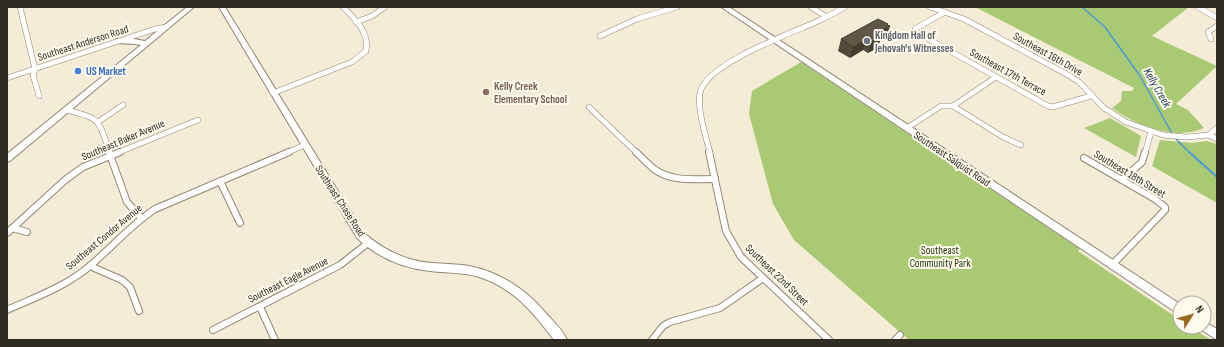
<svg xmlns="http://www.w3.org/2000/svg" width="1224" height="347" font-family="'Sofia Sans Condensed',sans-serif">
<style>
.green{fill:#a9ca72}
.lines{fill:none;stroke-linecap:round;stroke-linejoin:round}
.stream-far1{stroke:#479adc;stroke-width:1.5}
.stream{stroke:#479adc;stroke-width:2}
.street-far1-casing{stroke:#8e8774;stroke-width:6}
.street-casing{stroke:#8e8774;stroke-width:8}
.secondary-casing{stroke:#8e8774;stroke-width:2}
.street-far1{stroke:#fff;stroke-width:5}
.street{stroke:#fff;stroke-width:6}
.secondary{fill:#fff;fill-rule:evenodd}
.wall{fill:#514b3b}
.shaded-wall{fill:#423d30}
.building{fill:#5e5745;stroke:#423d30}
.worship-dot{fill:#6b7280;stroke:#fefaed;stroke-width:1.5}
.shop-dot{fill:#3f7fe0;stroke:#fefaed;stroke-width:1.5}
.education-dot{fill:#8d6e63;stroke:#fefaed;stroke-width:1.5}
.labels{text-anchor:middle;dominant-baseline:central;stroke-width:4;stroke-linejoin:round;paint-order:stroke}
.worship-label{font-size:11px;font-weight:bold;fill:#5b616d;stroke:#fefaed;text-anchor:start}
.street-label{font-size:11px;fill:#2f2c24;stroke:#fefaed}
.shop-label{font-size:11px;font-weight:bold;fill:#366cbe;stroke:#fefaed;text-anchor:start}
.education-label{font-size:11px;font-weight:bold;fill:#785e54;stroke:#fefaed;text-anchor:start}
.park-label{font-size:11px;fill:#28360f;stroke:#fefaed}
.water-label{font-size:12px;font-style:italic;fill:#153853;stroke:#fefaed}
</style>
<rect width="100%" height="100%" fill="#f4ecd7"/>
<g class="green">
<path d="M975,7H1189L1152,36L1217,66L1176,104L1188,110L1204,128C1175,141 1137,126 1112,108L1121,101L1122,91H1132L1134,88Z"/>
<polygon points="801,62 1080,249 1078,251 1180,320 1180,327 1191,327 1211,340 909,340 794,240 773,204 749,114 752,91"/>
<polygon points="1110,118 1141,136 1136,157 1084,128"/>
<polygon points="1160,140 1192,143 1207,141 1217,144 1217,203 1152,166"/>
</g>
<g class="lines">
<polyline class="stream-far1" points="1082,7 1105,27 1140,76 1174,137 1190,153"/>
<polyline class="stream" points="1189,152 1217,177"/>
<g class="street-far1-casing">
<g id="street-far1">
<polyline points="20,7 35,69"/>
<polyline points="811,7 827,17"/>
<polyline points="930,7 964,19 1070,76 1079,82 1104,108 1126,122 1163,135 1186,137 1209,135 1217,139"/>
<polyline points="1198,7 1217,18"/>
<polyline points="945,12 915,29 916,32 1048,106 1053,107 1091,96"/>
<polyline points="356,22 372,16 385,7"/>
<polyline points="600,36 637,19 677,7"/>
<polyline points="1211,39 1208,32 1217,26"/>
<polyline points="35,69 33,75 39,96"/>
<polyline points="7,78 155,29 166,27"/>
<path d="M273,93L352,62L366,51C370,33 355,19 343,7"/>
<polyline points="953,106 1003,137 1021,145"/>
<polyline points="589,107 637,153"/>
<path d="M66,110C102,118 98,120 110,153"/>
<polyline points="98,122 123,105"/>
<polyline points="907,128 941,106 953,106 996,77"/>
<polyline points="1209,135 1217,128"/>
<polyline points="117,153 198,120"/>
<polyline points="286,153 305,145"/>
<path d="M710,153C706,136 697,110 700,93C705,64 792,33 818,21C827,17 836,12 845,7"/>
<polyline points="1145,153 1151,132"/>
</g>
</g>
<g class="street-casing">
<g id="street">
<polyline points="109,152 127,202 141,218"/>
<path d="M636,152C642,158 648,164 654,169C671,182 695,179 715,179"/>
<polyline points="709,152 726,231 741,257 829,340"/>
<polyline points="1084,158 1155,199 1165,207 1165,210 1112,265"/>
<polyline points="1122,180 1142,162 1145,152"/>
<polyline points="220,181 240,223"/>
<polyline points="12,228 27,232"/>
<polyline points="7,233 65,180 83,167 120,152"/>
<polyline points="90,266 122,280 130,287 139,311"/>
<polyline points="260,307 275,340"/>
<path d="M7,310C36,297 67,286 91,265C112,247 131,225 155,209L289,152"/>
<polyline points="213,330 340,265 368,243"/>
<polyline points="652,340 663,326 670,322 720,308 763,278"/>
<polyline points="895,340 900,335"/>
</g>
</g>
<g class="secondary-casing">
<g id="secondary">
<path d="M187,7H194L10,161L7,162V154L141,45C132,43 124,44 116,43V39H134L145,41Z"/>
<path d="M219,7H225L363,232C383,250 406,261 432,263C445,264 457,264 469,266C499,272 524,288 544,311C552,320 562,329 567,340H554C534,313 512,287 479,277C463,272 446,273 430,271C402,268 377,257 357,238Z"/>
<polygon points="721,7 729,7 1180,304 1180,315"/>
<polygon points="1204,321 1217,329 1217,340 1200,329 1199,327 1204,327"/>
</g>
</g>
<use href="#street-far1" class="street-far1"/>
<use href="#street" class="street"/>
<use href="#secondary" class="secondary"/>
</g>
<polygon class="wall" points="888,25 890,26 886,37 880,41 877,48 868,53 863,50 850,58 838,51 841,39"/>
<g class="shaded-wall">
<polygon points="888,24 887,28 890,26 886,37 880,41 877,48 868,53 872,42 876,34"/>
<polygon points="867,39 863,50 850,58 853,47"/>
</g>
<polygon class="building" points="878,19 888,24 887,25 890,26 876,34 881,37 872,42 867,39 853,47 841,39"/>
<circle class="worship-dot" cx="867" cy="41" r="4"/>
<circle class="shop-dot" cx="78" cy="71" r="4"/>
<circle class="education-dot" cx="486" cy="92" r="4"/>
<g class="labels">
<g class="worship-label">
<text x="875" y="35">Kingdom Hall of<tspan x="875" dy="13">Jehovah's Witnesses</tspan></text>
</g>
<g class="street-label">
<text transform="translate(83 43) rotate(-18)">Southeast Anderson Road</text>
<text transform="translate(1048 54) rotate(29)">Southeast 16th Drive</text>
<text transform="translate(1008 72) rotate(29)">Southeast 17th Terrace</text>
<text transform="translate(123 140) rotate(-23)">Southeast Baker Avenue</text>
<text transform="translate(952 159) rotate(34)">Southeast Salquist Road</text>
<text transform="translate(1130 174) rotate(31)">Southeast 18th Street</text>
<text transform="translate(340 201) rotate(57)">Southeast Chase Road</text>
<text transform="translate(104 237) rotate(-40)">Southeast Condor Avenue</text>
<text transform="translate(777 275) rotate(44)">Southeast 22nd Street</text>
<text transform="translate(288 280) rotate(-27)">Southeast Eagle Avenue</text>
</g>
<g class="shop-label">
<text x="86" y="71">US Market</text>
</g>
<g class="education-label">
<text x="494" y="86">Kelly Creek<tspan x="494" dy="13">Elementary School</tspan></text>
</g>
<g class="park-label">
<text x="940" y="250">Southeast<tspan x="940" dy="13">Community Park</tspan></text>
</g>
<g class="water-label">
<text transform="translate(1157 88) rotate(60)">Kelly Creek</text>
</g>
</g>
<rect width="1224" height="347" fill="none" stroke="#2f2c24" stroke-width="16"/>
<g transform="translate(1192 315) rotate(53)"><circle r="19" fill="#fefaed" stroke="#aba89d"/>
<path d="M0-3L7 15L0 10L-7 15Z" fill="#9c6a1e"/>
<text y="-6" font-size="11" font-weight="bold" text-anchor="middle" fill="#2f2c24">N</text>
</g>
</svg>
